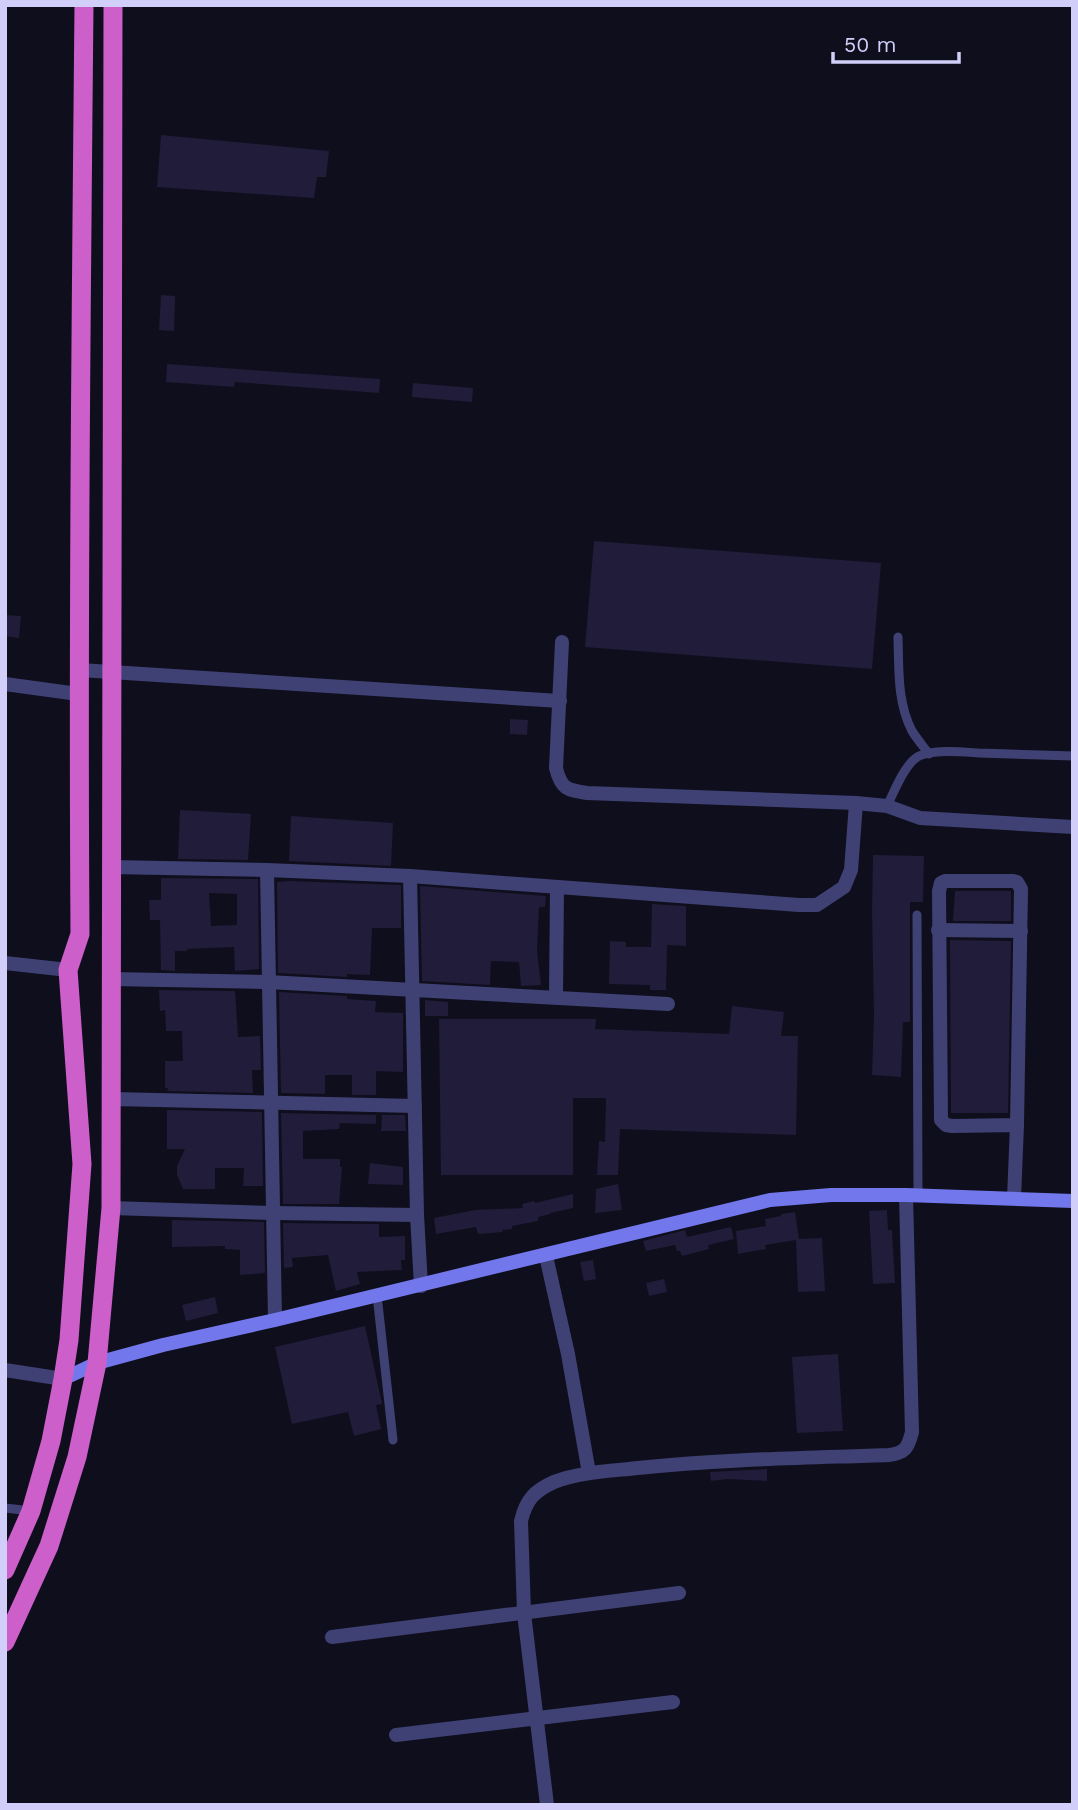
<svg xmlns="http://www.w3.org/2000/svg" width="1078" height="1810" font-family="'Work Sans',sans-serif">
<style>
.building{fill:#201c3a;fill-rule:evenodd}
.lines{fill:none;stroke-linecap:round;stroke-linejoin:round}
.service{stroke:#3f4175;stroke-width:9}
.minor{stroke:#3f4175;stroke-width:14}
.secondary{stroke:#7278ec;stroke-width:14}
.trunk{stroke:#cc5fc9;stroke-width:19}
</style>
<rect width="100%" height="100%" fill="#0f0e1c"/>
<g class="building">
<polygon points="161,135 329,151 326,177 317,177 314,198 157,187"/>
<polygon points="161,295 175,296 174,331 159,330"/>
<polygon points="167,364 380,379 379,393 235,382 234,387 166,382"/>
<polygon points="413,383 473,388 472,402 412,397"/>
<polygon points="594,541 881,563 872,669 585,647"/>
<polygon points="5,615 21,616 19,638 5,636"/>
<polygon points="510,719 528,720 527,735 510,734"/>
<polygon points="180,810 251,814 248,860 178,859"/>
<polygon points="291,816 393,823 391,866 289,861"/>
<polygon points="873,855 924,856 923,902 910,902 910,1022 903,1022 901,1077 872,1075 874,1015 872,911"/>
<path d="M161,878L258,879L259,969L235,971L234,947L187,949V951H175V971L161,970L160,920H150L149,900H161ZM209,893L237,894V925L211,926Z"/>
<polygon points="289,881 401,885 401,928 372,928 370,975 347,974 347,977 278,973 277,882"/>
<polygon points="420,886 546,896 545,907 539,907 537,951 541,985 521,986 519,962 491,961 490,985 422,981"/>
<polygon points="955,891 1011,891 1011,921 953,921"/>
<polygon points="652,904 686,906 686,946 667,945 666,990 650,990 650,985 609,984 610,941 626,942 626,947 651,947"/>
<polygon points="950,940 1011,941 1008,1113 951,1113"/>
<polygon points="159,990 235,991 238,1037 260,1036 261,1070 252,1070 253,1093 167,1091 168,1088 165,1088 165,1061 183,1061 182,1031 166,1031 165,1010 160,1011"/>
<polygon points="279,992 347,996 347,999 376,1001 375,1012 403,1013 403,1072 376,1071 376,1095 352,1095 352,1075 325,1075 325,1094 281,1093"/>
<polygon points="425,1000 448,1002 448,1016 425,1016"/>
<polygon points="732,1006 784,1012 781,1036 798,1036 796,1135 620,1129 618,1175 597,1175 599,1141 605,1142 606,1098 573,1098 573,1175 441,1175 439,1019 596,1019 595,1029 729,1034"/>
<polygon points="167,1110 262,1112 263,1186 243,1186 244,1168 215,1168 215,1189 183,1189 177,1175 177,1166 185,1149 167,1149"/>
<polygon points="281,1113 376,1115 376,1124 340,1123 339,1129 303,1131 303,1159 340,1159 340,1167 342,1167 339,1204 283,1204"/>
<polygon points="382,1115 405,1115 406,1131 381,1131"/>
<polygon points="370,1163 403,1167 403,1185 368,1184"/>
<polygon points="618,1184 622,1210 595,1213 596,1189"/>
<polygon points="573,1194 573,1208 550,1213 550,1214 538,1217 538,1221 512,1226 512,1229 502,1230 503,1232 478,1234 476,1227 436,1234 434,1218 475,1210 523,1208 522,1204 534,1201 535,1203"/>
<polygon points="887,1210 888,1230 892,1230 895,1283 873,1284 869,1211"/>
<polygon points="795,1212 799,1239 822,1238 825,1291 798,1292 796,1240 765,1245 766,1249 738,1254 736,1231 766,1226 765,1219 781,1216 781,1214"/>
<polygon points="172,1220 264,1222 265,1273 240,1275 240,1250 225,1249 225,1246 172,1247"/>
<polygon points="283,1223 379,1224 379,1237 405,1236 405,1260 401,1260 402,1270 357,1272 360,1284 336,1291 328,1255 292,1258 293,1267 284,1268"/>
<polygon points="731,1227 734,1239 708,1245 709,1249 682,1256 680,1251 677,1251 675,1245 646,1251 643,1241 685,1230 687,1237"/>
<polygon points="593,1260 596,1279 584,1281 580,1262"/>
<polygon points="664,1279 667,1292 649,1296 646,1283"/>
<polygon points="215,1297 218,1313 186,1321 182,1305"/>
<polygon points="365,1326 381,1399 382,1404 376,1405 381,1429 354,1436 348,1412 292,1424 275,1347"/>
<polygon points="838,1354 843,1431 797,1433 792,1357"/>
<polygon points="767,1469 767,1481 727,1479 711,1481 710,1472"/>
</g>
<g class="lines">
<g class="service">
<path d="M898,637C899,669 897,702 912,731C917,739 923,746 929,754"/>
<path d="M887,806C894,792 905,763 919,756C934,749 963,752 979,753C1011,754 1042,755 1073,756"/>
<polyline points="917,915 918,1195"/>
<polyline points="377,1295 393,1440"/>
<polyline points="5,1508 31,1511"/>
</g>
<g class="minor">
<path d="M562,642L556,768C561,789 567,790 587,793L856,803L887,806L920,818L1073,827"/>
<polyline points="80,670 560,701"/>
<polyline points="5,684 78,694"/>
<polyline points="111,867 267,870 410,876 799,905 817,905 844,887 851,870 856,803"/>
<polyline points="267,870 275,1320"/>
<polyline points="410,876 417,1215 421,1286"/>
<polyline points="938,930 1021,931"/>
<polyline points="5,963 68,970"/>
<polyline points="111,979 268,982 668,1004"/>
<polyline points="556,997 557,887"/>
<polyline points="112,1099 415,1106"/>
<polyline points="1014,1198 1017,1125 1021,889 1017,882 1013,881 945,881 941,883 939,891 941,1120 946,1125 952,1126 1017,1125"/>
<polyline points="111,1208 273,1213 417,1215"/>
<polyline points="546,1256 568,1354 589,1473"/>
<polyline points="5,1370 63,1379"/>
<polyline points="332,1637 679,1593"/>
<polyline points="396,1735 673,1702"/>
<path d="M547,1805L524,1613L521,1521C526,1500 534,1491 554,1482C580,1472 611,1471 638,1468C722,1459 805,1458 889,1455C905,1453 908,1448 912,1432L906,1195"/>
</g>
<polyline class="secondary" points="63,1379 97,1363 163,1345 275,1320 770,1200 831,1195 906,1195 1073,1201"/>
<g class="trunk">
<path d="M5,1570L31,1511L51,1441L63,1379L69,1340L82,1164L68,970L80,934C78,624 81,315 84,5"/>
<polyline points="5,1642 49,1546 77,1457 97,1363 111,1208 113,5"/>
</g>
</g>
<rect width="1078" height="1810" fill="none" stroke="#d1cff9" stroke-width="14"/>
<path d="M833 52v10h126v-10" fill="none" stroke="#d1cff9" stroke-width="3.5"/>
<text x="844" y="52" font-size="21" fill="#d1cff9" stroke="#0f0e1c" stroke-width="5" paint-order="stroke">50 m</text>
</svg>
